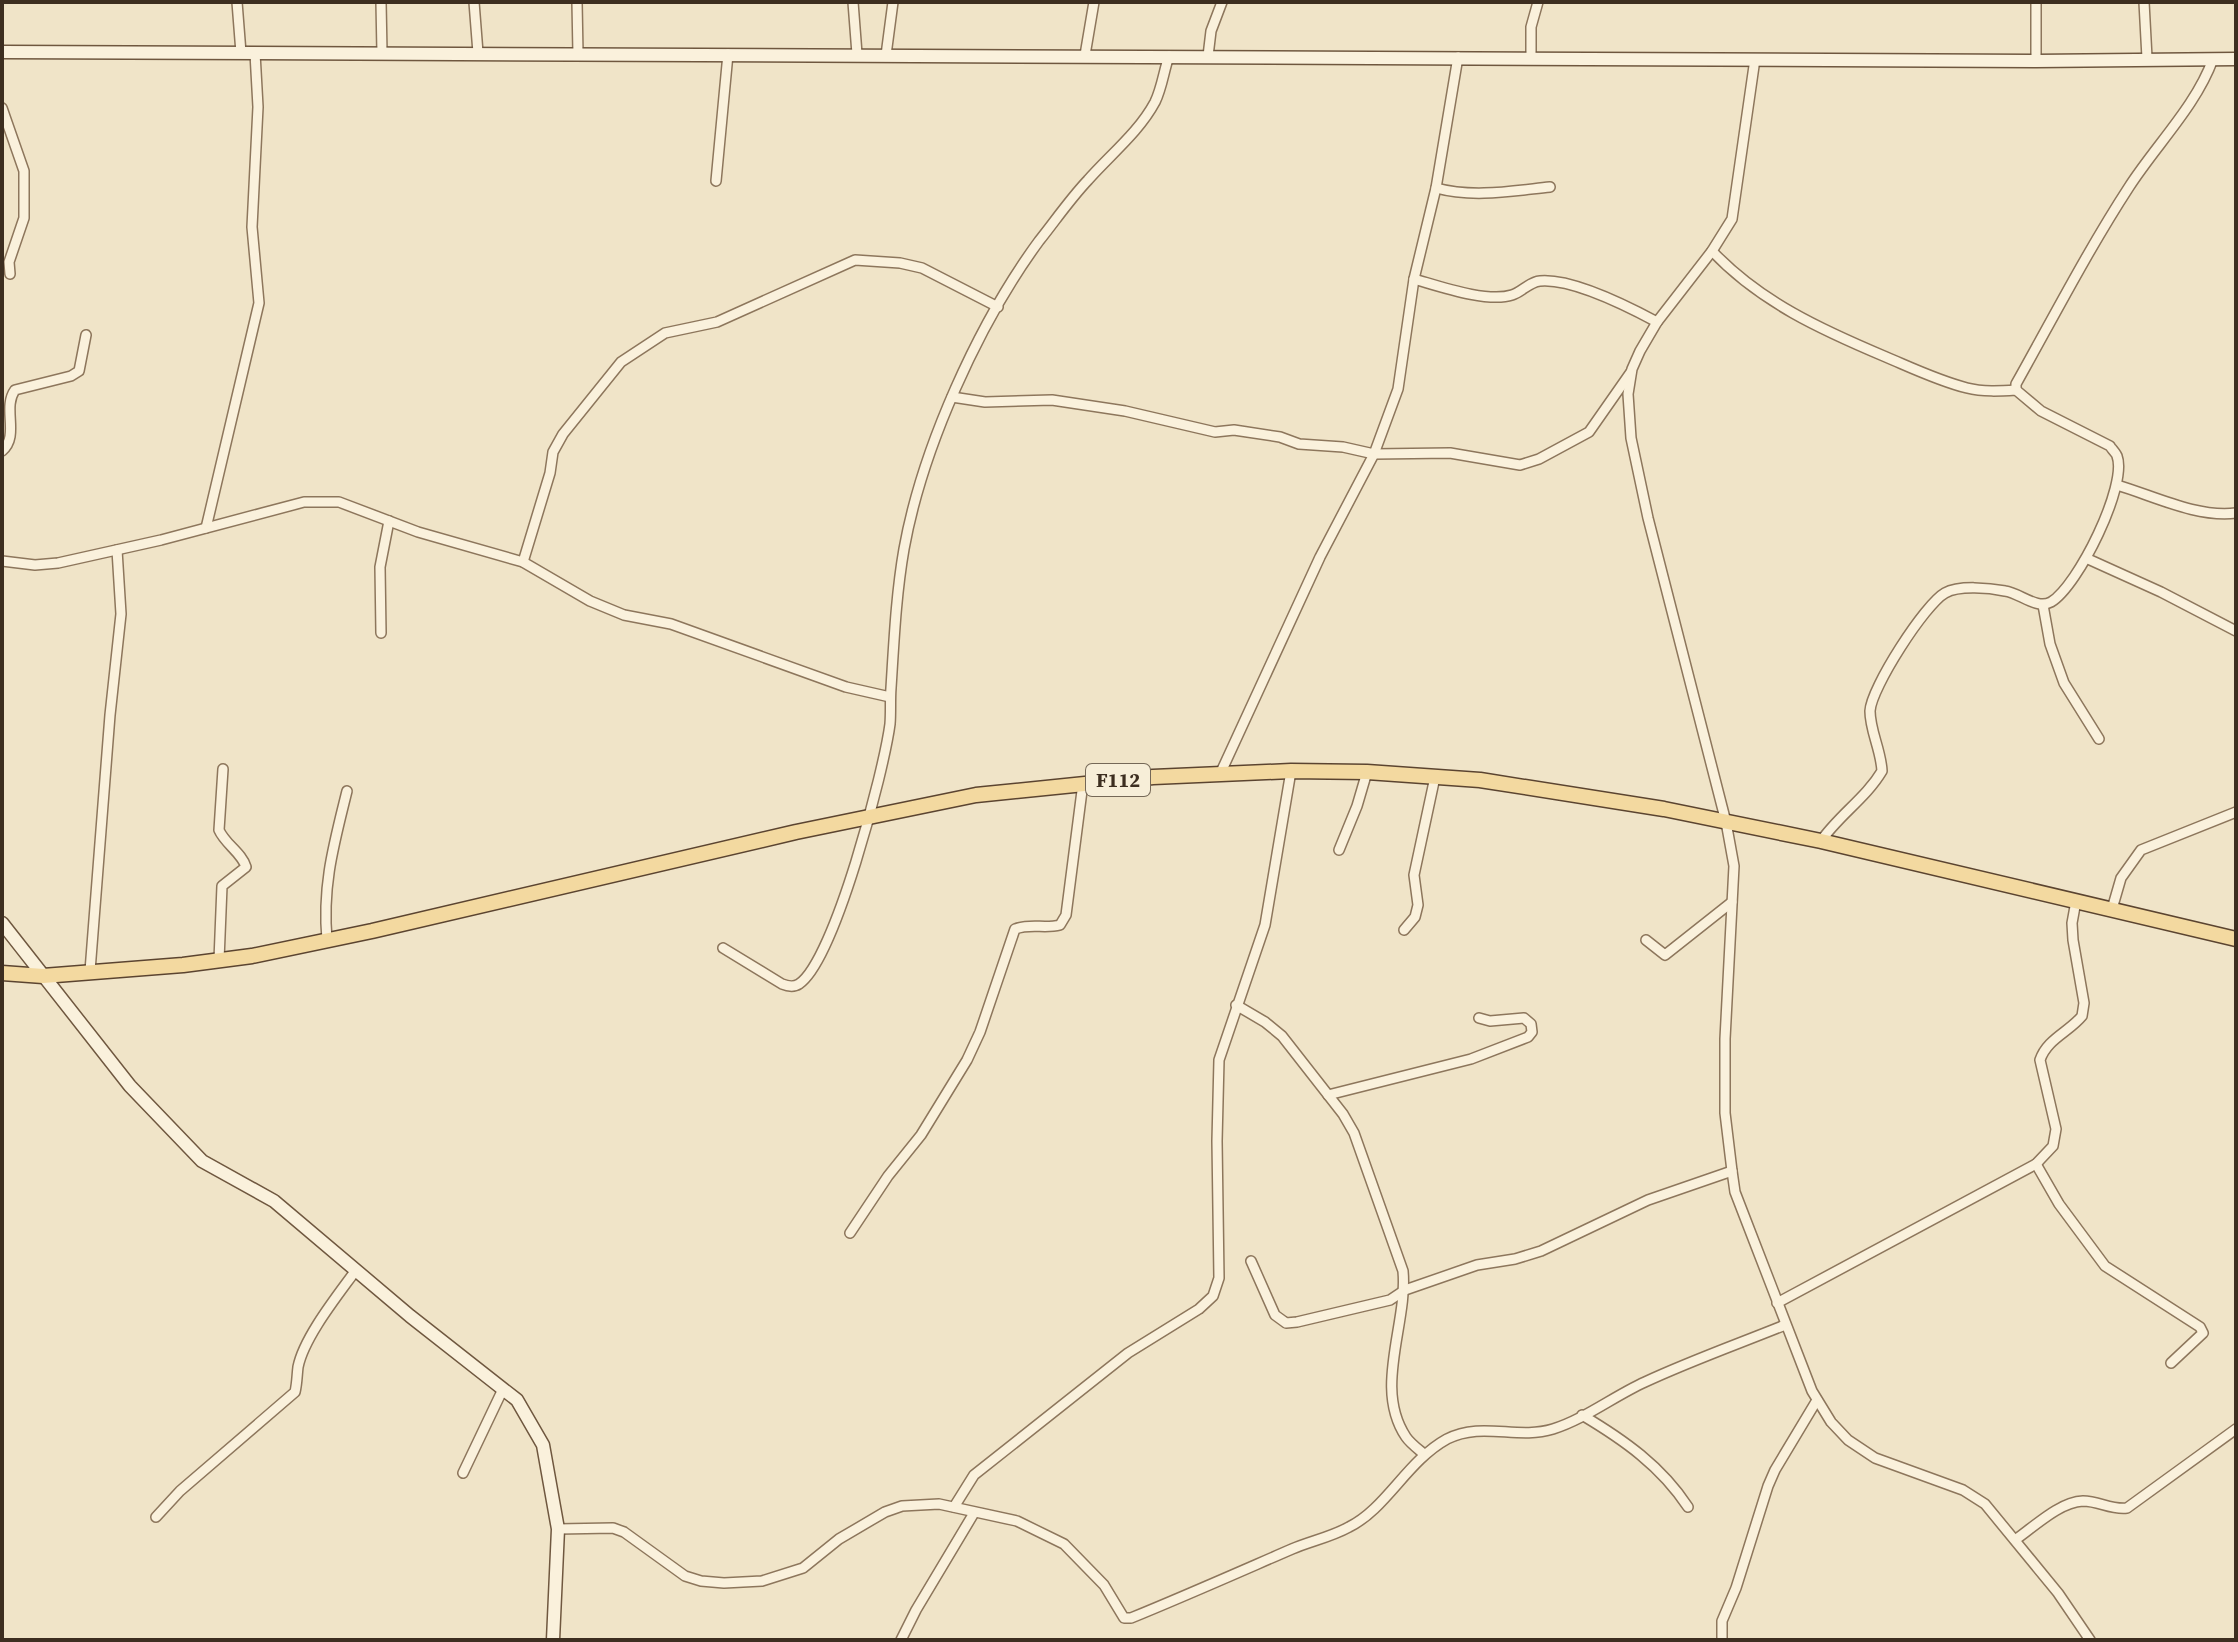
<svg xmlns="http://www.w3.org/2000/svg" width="2238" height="1642" font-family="'Source Serif 4',serif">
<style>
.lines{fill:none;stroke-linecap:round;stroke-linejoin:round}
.minor-casing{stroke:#8d765c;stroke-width:12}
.secondary-casing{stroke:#6f573f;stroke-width:15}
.primary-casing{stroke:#5b4430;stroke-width:17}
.minor{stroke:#faf1dc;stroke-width:9}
.secondary{stroke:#faf1dc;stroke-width:12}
.primary{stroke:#f3d9a0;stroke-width:14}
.labels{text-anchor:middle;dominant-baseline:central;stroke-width:6;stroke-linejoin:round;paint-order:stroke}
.shield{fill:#f7eed8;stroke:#756857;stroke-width:2}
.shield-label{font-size:20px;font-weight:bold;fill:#3d2e20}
</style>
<rect width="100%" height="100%" fill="#f0e4c8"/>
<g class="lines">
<g class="minor-casing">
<g id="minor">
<polyline points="237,2 241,53"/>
<polyline points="381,2 382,53"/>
<polyline points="474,2 478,53"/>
<polyline points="577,2 578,54"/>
<polyline points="853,2 857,54"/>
<polyline points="2036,2 2036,61"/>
<polyline points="2144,2 2147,58"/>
<polyline points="886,55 893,2"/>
<polyline points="1085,55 1094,2"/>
<polyline points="1208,56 1211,31 1222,2"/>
<polyline points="1531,58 1531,27 1538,2"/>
<polyline points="1755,59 1732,219 1712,251 1657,322 1640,351 1632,369 1628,394 1631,438 1648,518 1726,822 1734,866 1725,1039 1725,1113 1732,1171 1735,1192 1812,1391 1831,1422 1848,1440 1875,1458 1963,1490 1985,1504 2058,1593 2090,1640"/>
<polyline points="2,108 24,171 24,218 9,262 10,274"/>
<polyline points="716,181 728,54"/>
<path d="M1436,188C1473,198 1512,191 1550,187"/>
<path d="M1712,251C1760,302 1822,330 1886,357C1912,368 1939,381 1967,388C1983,392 2000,391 2016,390L2041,411L2110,446C2110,447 2117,454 2117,456C2128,485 2078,586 2051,602C2037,610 2020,593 2005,591C1990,588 1959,585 1945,593C1925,604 1871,688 1870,711C1870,731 1881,750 1882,771C1866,798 1839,815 1821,841"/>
<path d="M1414,279C1439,286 1487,303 1512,295C1522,292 1529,282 1540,281C1573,278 1629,307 1657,322"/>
<path d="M2016,390V384C2053,318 2088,250 2129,187C2156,145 2196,106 2213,59"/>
<polyline points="952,397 985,402 1052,400 1125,411 1215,432 1234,430 1280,437 1299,444 1343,447 1374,454 1450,453 1520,465 1539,459 1589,432 1631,372"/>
<path d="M2,451C20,436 2,408 15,390L71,376L79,371L86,335"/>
<path d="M2117,485C2154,496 2197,518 2236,513"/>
<polyline points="206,528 259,303 252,227 258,107 255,53"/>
<polyline points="2088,559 2161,592 2236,631"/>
<polyline points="2,561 35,565 58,563 161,540 304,502 339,502 418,532 523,562 590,601 624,615 671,624 846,687 890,697"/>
<polyline points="523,562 550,473 553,452 563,434 621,362 665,333 717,322 855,260 900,263 922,268 998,307"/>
<polyline points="2043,605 2050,644 2064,683 2099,739"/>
<polyline points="381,633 380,567 389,521"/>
<polyline points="1221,772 1320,557 1374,454 1398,389 1414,279 1436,188 1458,57"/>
<polyline points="1339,850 1357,806 1367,772"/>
<polyline points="2112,909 2121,878 2141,850 2236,812"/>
<polyline points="1404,930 1415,917 1418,905 1414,875 1435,777"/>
<path d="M327,940C322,885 334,844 347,791"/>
<polyline points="1646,940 1665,955 1732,902"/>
<path d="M723,948L782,984C787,986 793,988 799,984C835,960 884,770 890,724C891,712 890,700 891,688C894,641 896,595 904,549C922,449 978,324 1039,241C1055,221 1070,199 1088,180C1110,155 1139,132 1155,102C1162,88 1164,70 1169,56"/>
<path d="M219,960L222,886L246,867C242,853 225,844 219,830L223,769"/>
<polyline points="90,971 110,715 121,614 117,550"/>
<path d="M1236,1005L1265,1022L1282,1036L1343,1114L1354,1133L1403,1271C1408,1324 1373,1388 1406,1437C1410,1443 1418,1449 1424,1454"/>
<polyline points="1328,1095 1471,1059 1528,1037 1532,1032 1531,1024 1524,1018 1490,1021 1479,1018"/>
<polyline points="2036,1164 2059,1204 2105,1266 2200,1327 2203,1333 2171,1363"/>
<path d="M850,1233L888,1176L921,1135L967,1060L980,1032L1015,929C1031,923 1044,929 1060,925L1066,915L1083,783"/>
<polyline points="1251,1261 1275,1315 1286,1323 1297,1322 1390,1300 1405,1290 1477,1265 1515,1259 1541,1251 1648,1200 1732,1171"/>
<path d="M1777,1303L2036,1164L2053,1146L2056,1129L2040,1060C2047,1039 2069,1032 2082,1016L2084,1003L2073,940L2072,923L2076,901"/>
<path d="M1582,1415C1624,1440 1661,1466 1688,1507"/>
<polyline points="463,1473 503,1389"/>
<polyline points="954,1507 974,1475 1128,1353 1199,1309 1213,1296 1219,1278 1217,1141 1219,1060 1265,925 1291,771"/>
<path d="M156,1517L180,1491L295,1392C297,1384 297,1375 298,1367C304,1337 338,1295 356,1270"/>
<path d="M558,1529L613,1528L624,1532L685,1576L701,1581L724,1583L762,1581L803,1568L839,1539L885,1512L902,1506L939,1504L1017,1521L1064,1544L1104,1585L1124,1618H1131C1185,1596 1239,1572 1292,1549C1311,1541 1331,1537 1349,1527C1386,1509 1407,1461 1447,1439C1482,1421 1517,1440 1553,1429C1585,1419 1614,1396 1645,1382C1690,1361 1738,1344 1785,1325"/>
<path d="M2015,1540C2034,1527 2059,1502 2083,1501C2099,1501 2111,1510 2127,1508L2236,1429"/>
<polyline points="901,1640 916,1610 974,1513"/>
<polyline points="1722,1640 1722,1621 1736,1588 1768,1486 1775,1470 1817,1400"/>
</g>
</g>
<g class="secondary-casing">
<g id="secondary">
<polyline points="2,52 2036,61 2236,59"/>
<polyline points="2,923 130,1086 202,1161 274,1201 410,1316 517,1400 543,1445 558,1529 553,1640"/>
</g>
</g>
<g class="primary-casing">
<polyline id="primary" points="2,973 43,976 183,965 252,956 372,931 796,832 976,795 1153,777 1291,771 1367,772 1480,780 1664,809 1821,841 2236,939"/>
</g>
<use href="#minor" class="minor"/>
<use href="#secondary" class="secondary"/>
<use href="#primary" class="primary"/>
</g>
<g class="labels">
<rect class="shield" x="1086" y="764" width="64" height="32" rx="6"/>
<g class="shield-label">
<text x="1118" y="780">F112</text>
</g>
</g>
<rect width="2238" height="1642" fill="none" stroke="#3d2e20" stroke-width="8"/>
</svg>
